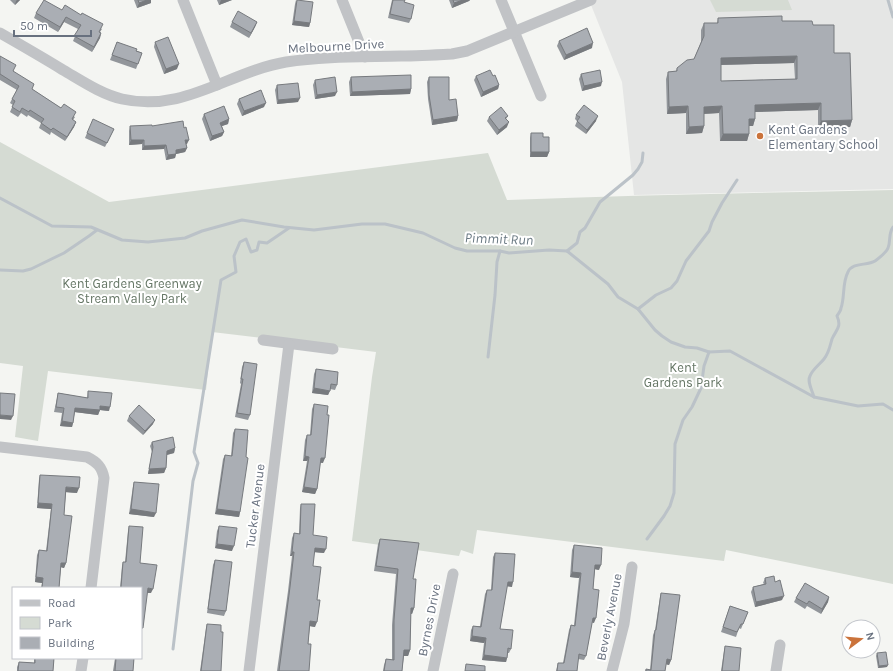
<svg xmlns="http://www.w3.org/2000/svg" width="893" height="671" font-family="Karla,sans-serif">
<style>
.built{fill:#e5e6e5}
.park{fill:#d5dbd3}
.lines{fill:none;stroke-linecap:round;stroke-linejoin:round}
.stream{stroke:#bbc2c8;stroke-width:3}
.street{stroke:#c1c3c6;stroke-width:11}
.wall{fill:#92969b;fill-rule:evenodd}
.shaded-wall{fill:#777a7e}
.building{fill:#aaaeb4;stroke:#777a7e;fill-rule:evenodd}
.poi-dot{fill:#cb733b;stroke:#fff;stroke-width:1.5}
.labels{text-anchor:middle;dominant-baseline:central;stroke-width:4;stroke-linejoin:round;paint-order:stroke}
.street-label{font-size:13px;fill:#68717f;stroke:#fff}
.poi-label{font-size:13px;fill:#68717f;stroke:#fff;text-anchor:start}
.park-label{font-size:13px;fill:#676;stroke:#fff}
.water-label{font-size:14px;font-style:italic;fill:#697882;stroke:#fff}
</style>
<rect width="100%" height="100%" fill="#f4f5f2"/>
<polygon class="built" points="589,0 893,0 893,189 634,195 622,82"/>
<g class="park">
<polygon points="710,0 788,0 792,10 716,12"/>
<path d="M0,142L109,202L488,153L507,200C636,195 764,193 893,190V584L726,550L724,561L477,530L473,554L461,550L459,556L352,541L372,377L376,352L212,332L206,390L48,371L38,441L15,437L23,366L0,363Z"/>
</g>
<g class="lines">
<g class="stream">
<polyline points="888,0 893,17"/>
<polyline points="0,198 52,226 91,227 122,240 148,242 185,238 202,231 242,220 284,227 314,230 362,224 385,224 423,233 455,248 467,251 500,251 509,253 549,250 567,251 608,284 618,297 638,309 655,330 662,336 671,342 685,347 697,348 709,352 730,351 814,397 858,406 883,404 893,410"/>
<polyline points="567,251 577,243 580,232 585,228 600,202 633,175 638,169 642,162 643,153"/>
<polyline points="0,270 23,271 31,269 64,253 89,236 97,230"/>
<polyline points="638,309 656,295 671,288 677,281 686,261 709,231 712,222 722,203 737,180"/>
<polyline points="488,357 495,295 497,262 500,251"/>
<path d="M814,397C812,390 807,382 810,376C812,370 820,364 824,359C829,353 830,346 832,339C836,330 842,327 837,316C838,314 841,311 841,308C845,297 842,283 848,272C852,262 867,266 875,261C879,258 886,253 888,248C891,241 888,234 893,227"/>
<polyline points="647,539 664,516 670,506 674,493 675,444 683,420 692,407 701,388 704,366 709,352"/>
<polyline points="173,649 193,481 198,463 194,452 221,280 236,272 234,256 240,242 246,239 251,252 257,250 259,242 267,243 289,228"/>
</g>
<g class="street">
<polyline points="183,0 217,85"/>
<polyline points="342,0 365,57"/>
<polyline points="501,0 541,96"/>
<path d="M0,33C21,45 42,57 63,70C82,81 101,94 122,99C184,113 228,72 286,62C324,56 362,57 401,56C418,56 435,55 452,54L467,51L591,0"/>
<polyline points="263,340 333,349"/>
<path d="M0,447L87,457C97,462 102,467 104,478L91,588"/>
<polyline points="81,671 83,658"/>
<polyline points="249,671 289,344"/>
<polyline points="433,671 453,574"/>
<polyline points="612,671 624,624 632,567"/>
<polyline points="776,671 780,645"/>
</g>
</g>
<g class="wall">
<polygon points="10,0 20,0 15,5"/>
<polygon points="134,0 151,0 151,3 137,8"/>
<polygon points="217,0 232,0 219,5"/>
<polygon points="296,0 310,23 309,27 292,25 295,4"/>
<polygon points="392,0 405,0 404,2 411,19 409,23 388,18"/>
<polygon points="449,0 470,0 469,1 452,8"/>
<polygon points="62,10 102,29 100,32 101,33 100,38 92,52 73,41 78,29 64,22 58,32 34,18 36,13"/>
<path d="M718,18L782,21L813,25L834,53L852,120L850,127L818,128V110L755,112V119L753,126H749V134L747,141H720L719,113L704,114V126L702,133L686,134V113L667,114L666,79L668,72L676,71L677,68L694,59L701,42V30L704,23H717ZM794,63L795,79L721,81V65Z"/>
<polygon points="232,22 257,22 255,27 249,38 230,27"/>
<polygon points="559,41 592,48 564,60 557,46"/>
<polygon points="117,42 142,53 136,69 110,60"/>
<polygon points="155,42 177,69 164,74 154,47"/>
<polygon points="0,56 14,70 13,71 32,89 61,108 75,117 73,120 76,122 74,127 65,141 51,132 50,135 39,128 41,123 28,115 27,117 21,113 18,117 10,112 13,105 10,103 12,99 17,90 0,80"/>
<polygon points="581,74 601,86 582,91 579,79"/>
<polygon points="476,76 493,76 499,85 498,89 481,97 474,80"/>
<polygon points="351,77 411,89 410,94 350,96 349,82"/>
<polygon points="429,77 458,116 457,121 432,125 428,99 427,82"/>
<polygon points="315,80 335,96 315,99 313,85"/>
<polygon points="277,85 298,102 277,104 275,90"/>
<polygon points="239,99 264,107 242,116 237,104"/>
<polygon points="204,114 229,119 228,124 222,126 224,132 222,136 210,141 202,119"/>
<polygon points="576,115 596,121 586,134 575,126 577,121 575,119"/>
<polygon points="508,116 506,119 507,127 497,135 487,121 489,117"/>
<polygon points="130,126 152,126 187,144 186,144 187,148 185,152 176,154 175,158 166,160 164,149 142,150 142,144 129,145 129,131"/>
<polygon points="114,129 105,147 85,138 87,133"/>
<polygon points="531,133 543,137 549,152 547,157 530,157 530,138"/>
<polygon points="244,362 250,415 248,420 235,417 241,384 240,383 242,367"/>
<polygon points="316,369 337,385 335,390 330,389 328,395 312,393 314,374"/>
<polygon points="88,391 109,411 100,410 98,415 75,412 72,427 60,426 62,413 54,412 57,398 58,393 87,398"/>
<polygon points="314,404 323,463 320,463 317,489 315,494 302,492 307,461 303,461 305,440 307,435 310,435 312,409"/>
<polygon points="129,416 153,424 143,435 127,421"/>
<polygon points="235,429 240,512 239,517 215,514 223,459 225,455 231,456 233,433"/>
<polygon points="152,442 175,448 174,453 167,455 166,468 164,473 148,474 152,452 150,446"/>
<polygon points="40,475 77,493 66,492 64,515 66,563 64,568 61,567 59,588 41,588 42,583 35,582 37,555 39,550 46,551 51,509 37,508 39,479"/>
<polygon points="134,482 154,517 129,514 133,486"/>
<polygon points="301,504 313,535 324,553 314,552 313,566 317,600 315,627 310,626 308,644 309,671 277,671 288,591 292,556 290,556 292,538 294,533 299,534 300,508"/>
<polygon points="129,526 140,563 151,593 147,593 141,588 120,588 122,566 123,562 125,562 128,531"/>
<polygon points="219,526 232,551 215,548 217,531"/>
<polygon points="380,539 413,579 414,608 412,614 411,613 410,650 408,656 404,656 402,671 383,671 384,665 386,659 392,660 392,625 396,574 374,571 378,544"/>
<polygon points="574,545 599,570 595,569 593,589 594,623 592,622 586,656 584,660 578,659 577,671 556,671 558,663 563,663 569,630 571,625 574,625 579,578 570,577 572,550"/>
<polygon points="495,553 512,587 507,586 500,629 511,649 509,653 508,653 506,662 482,660 484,643 470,641 471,630 473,626 480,626 485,594 487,590 491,590 493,557"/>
<polygon points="215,560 226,611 224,616 207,613 213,565"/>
<polygon points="765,578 782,600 755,607 751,592 753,587 764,584 763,583"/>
<polygon points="661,593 671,660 669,665 666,664 665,671 645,671 646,669 650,670 653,635 655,630 660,597"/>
<polygon points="829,597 828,602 821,614 807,606 805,609 794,602 796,598"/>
<polygon points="730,606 748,612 741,629 739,628 736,637 721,632"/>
<polygon points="207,624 221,632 221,671 200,671 206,628"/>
<polygon points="725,646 739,671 721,671 724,651"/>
<polygon points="877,653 887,667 878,668 876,656"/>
<polygon points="34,658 54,658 53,671 17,671 17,667 19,662 34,663"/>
<polygon points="115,658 134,658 133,671 113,671"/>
</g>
<g class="shaded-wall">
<polygon points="17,0 20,0 15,5 16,1"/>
<polygon points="147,0 151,0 151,3 137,8 139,3"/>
<polygon points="221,0 232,0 219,5"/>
<polygon points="463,0 470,0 469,1 452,8 454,3"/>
<polygon points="66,17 64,22 58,32 60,27"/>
<polygon points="294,21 310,23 309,27 292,25"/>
<polygon points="257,22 255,27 249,38 251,33"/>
<polygon points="101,33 100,38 92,52 94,47"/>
<polygon points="593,43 592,48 564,60 566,55"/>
<polygon points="797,56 794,63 718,65 721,58"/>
<polygon points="179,64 177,69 164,74 166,69"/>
<polygon points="602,82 601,86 582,91 584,86"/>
<polygon points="499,85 498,89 481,97 483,92"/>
<polygon points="411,89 410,94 350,96 352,92"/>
<polygon points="337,92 335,96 315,99 317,95"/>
<polygon points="300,98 298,102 277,104 278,100"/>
<polygon points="266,103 264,107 242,116 244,111"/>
<polygon points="821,103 818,110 752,112 755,105"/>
<polygon points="688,106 686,113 667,114 669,107"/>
<polygon points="722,106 719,113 701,114 704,107"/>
<polygon points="458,116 457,121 432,125 433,120"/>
<polygon points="598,116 596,121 586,134 587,130"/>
<polygon points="229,119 228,124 219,127 220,123"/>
<polygon points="749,119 755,119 753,126 746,126"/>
<polygon points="852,120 850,127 818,128 821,121"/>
<polygon points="76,122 74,127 65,141 67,137"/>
<polygon points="509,122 507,127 497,135 499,130"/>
<polygon points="704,126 702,133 686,134 689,127"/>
<polygon points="224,132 222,136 210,141 212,136"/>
<polygon points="723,134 749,134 747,141 720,141"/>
<polygon points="131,140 144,140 142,144 129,145"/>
<polygon points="185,140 189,140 187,144 184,145"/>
<polygon points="166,145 164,149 142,150 144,146"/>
<polygon points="187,148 185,152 176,154 175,158 166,160 168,155 176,150"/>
<polygon points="531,152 549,152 547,157 530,157"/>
<polygon points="314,388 330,391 328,395 312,393"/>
<polygon points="100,406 110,407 109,411 100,410 98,415 74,412 75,408"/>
<polygon points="0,415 13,416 11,420 0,419"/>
<polygon points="155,420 153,424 143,435 145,431"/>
<polygon points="62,421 73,423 72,427 60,426"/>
<polygon points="175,448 174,453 166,455 167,451"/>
<polygon points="305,456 309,457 307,461 303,461"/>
<polygon points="321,458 325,458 323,463 319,462"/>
<polygon points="166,468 164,473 148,474 149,469"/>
<polygon points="66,487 79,488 77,493 64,492"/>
<polygon points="304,487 317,489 315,494 302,492"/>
<polygon points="38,503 52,504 51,509 37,508"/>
<polygon points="131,509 156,513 154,517 129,514"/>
<polygon points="217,509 240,512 239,517 215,514"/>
<polygon points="217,544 234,546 232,551 215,548"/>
<polygon points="315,548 326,549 324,553 313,552"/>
<polygon points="292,552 294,552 292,556 290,556"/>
<polygon points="61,563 66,563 64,568 60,567"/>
<polygon points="595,565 601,565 599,570 594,569"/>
<polygon points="572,572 581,573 579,578 570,577"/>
<polygon points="36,577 43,578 42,583 35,582"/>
<polygon points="508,582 513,582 512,587 506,586"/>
<polygon points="148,588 153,589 151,593 146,593"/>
<polygon points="784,596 782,600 755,607 756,602"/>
<polygon points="829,597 828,602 821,614 822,609"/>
<polygon points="411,608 414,608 412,614 409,613"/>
<polygon points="593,618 596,618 594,623 591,622"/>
<polygon points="310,621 317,622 315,627 309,626"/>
<polygon points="472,636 486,638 484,643 470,641"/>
<polygon points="404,650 410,650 408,656 402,656"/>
<polygon points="484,655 507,658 506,662 482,660"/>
<polygon points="667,659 671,660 669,665 665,664"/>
<polygon points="888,665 887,667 878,668 879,666"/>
</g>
<g class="building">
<polygon points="44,0 62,10 65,5 81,15 82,13 103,24 99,32 101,33 94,47 74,36 81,25 66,17 60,27 36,13"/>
<polygon points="138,0 147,0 139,3"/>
<polygon points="297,0 313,2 310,23 294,21"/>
<polygon points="393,0 405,0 404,2 414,5 411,19 390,14"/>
<polygon points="453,0 463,0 454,3"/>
<polygon points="238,11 257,22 251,33 232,22"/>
<path d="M782,16V21H812L813,25H834V53H850L852,120L821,121V103L755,105V119H749V134H723L722,106L704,107V126L689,127L688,106L669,107L668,72L677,71V68L687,60L694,59L704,36V23H718V18ZM797,56V79L721,81V58Z"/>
<polygon points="587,28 593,43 566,55 559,41"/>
<polygon points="168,37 179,64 166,69 155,42"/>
<polygon points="117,42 137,49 136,51 142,53 138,64 112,55"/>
<polygon points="0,56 16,65 13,71 34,84 32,89 61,108 64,104 76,112 72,119 76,122 67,137 53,128 51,130 41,123 44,119 30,110 29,112 22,108 20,112 12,107 15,101 12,99 19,86 0,74"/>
<polygon points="490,70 493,76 495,75 499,85 483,92 476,76"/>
<polygon points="600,70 602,82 584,86 581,74"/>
<polygon points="411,75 411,89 352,92 351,77"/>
<polygon points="335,77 337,92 317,95 315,80"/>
<polygon points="429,77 449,77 449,100 456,99 458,116 433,120 429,95"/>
<polygon points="298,83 300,98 278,100 277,85"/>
<polygon points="261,90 266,103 244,111 239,99"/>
<polygon points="584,105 598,116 587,130 577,121 580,117 576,115"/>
<polygon points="224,106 229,119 220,123 224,132 212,136 204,114"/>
<polygon points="501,107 508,116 505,118 509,122 499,130 489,117"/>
<polygon points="93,119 114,129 107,143 87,133"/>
<polygon points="183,121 184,128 186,127 189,140 185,140 187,148 176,150 176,154 168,155 166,145 144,146 144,140 131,140 130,126 152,125 152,126"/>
<polygon points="531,133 543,133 543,137 549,137 549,152 531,152"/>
<polygon points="244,362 257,364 250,415 237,413 243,379 241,379"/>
<polygon points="316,369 338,372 337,385 331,384 330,391 314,388"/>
<polygon points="88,391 112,393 110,407 100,406 100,410 75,408 73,423 62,421 64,408 56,407 58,393 88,398"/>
<polygon points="0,393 15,394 13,416 0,415"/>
<polygon points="314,404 328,406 327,415 329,415 325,458 321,458 317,489 304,487 309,457 305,456 307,435 311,435"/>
<polygon points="139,405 155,420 145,431 129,416"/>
<polygon points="235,429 248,430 246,457 248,458 240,512 217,509 225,455 232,456"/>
<polygon points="173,437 175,448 167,451 166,468 149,469 153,447 152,442"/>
<polygon points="40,475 80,477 79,488 66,487 64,515 72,516 66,563 61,563 59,588 42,588 43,578 36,577 39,550 47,551 52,504 38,503"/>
<polygon points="134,482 159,484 156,513 131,509"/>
<polygon points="301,504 315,504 313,535 327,537 326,549 315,548 313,566 321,567 317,600 320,600 317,622 310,621 308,644 311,644 309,671 279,671 290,587 294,552 292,552 294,533 300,534"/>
<polygon points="129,526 143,527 140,563 157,565 153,589 148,588 143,628 141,628 141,588 123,588 121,587 123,562 126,562"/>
<polygon points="219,526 237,528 234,546 217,544"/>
<polygon points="380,539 419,543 413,579 416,579 414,608 411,608 410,650 404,650 402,671 384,671 386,659 394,660 394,620 398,569 376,566"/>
<polygon points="574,545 602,548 601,565 595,565 593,589 599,590 596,618 593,618 586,656 579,654 577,671 557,671 558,663 564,663 571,625 575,626 581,573 572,572"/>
<polygon points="495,553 515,554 513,582 508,582 500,629 513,630 511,649 508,648 507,658 484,655 486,638 472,636 473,626 481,627 487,590 492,590"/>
<polygon points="215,560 232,562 226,611 208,609"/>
<polygon points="774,576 775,582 780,580 784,596 756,602 753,587 766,584 765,578"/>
<polygon points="805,583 829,597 822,609 809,601 807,604 796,598"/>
<polygon points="661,593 680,595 671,660 667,659 665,671 646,671 646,669 651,670 655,630 656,630"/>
<polygon points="730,606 748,612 743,624 741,624 737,632 723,627"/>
<polygon points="207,624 221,625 221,632 223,632 221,671 201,671"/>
<polygon points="725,646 741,648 739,671 722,671"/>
<polygon points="886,652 888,665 879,666 877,653"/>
<polygon points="35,658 54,658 53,671 18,671 19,662 35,663"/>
<polygon points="116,658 134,658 133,671 115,671"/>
<polygon points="466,664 485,666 485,671 465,671"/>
</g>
<circle class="poi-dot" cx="760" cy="136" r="4"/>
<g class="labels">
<g class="street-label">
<text transform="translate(336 46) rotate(-3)">Melbourne Drive</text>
<text transform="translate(255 506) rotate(-83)">Tucker Avenue</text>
<text transform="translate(609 617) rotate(-79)">Beverly Avenue</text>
<text transform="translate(429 620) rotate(-79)">Byrnes Drive</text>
</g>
<g class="poi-label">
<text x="768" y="129">Kent Gardens<tspan x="768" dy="15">Elementary School</tspan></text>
</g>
<g class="park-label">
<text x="132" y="283">Kent Gardens Greenway<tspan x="132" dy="15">Stream Valley Park</tspan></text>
<text x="683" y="367">Kent<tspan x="683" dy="15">Gardens Park</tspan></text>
</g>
<g class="water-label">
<text transform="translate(499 239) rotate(2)">Pimmit Run</text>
</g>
</g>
<rect x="12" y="587" width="130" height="72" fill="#ffffff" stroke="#c3c6cc"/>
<rect x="20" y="600" width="20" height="6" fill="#c1c3c6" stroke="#c3c6cc"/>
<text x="48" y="607" font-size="12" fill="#68717f">Road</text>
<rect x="20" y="617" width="20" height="12" fill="#d5dbd3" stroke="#c3c6cc"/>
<text x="48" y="627" font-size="12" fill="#68717f">Park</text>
<rect x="20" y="637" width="20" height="12" fill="#aaaeb4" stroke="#c3c6cc"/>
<text x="48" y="647" font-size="12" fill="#68717f">Building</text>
<g transform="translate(861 639) rotate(74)"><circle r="19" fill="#ffffff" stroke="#c3c6cc"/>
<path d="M0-3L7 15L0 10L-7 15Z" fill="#cb733b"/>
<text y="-6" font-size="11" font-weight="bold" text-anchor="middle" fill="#68717f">N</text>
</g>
<path d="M14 30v6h77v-6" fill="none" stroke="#68717f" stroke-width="2"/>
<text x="20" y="30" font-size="12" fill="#68717f" stroke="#ffffff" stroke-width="3" paint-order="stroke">50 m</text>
</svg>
